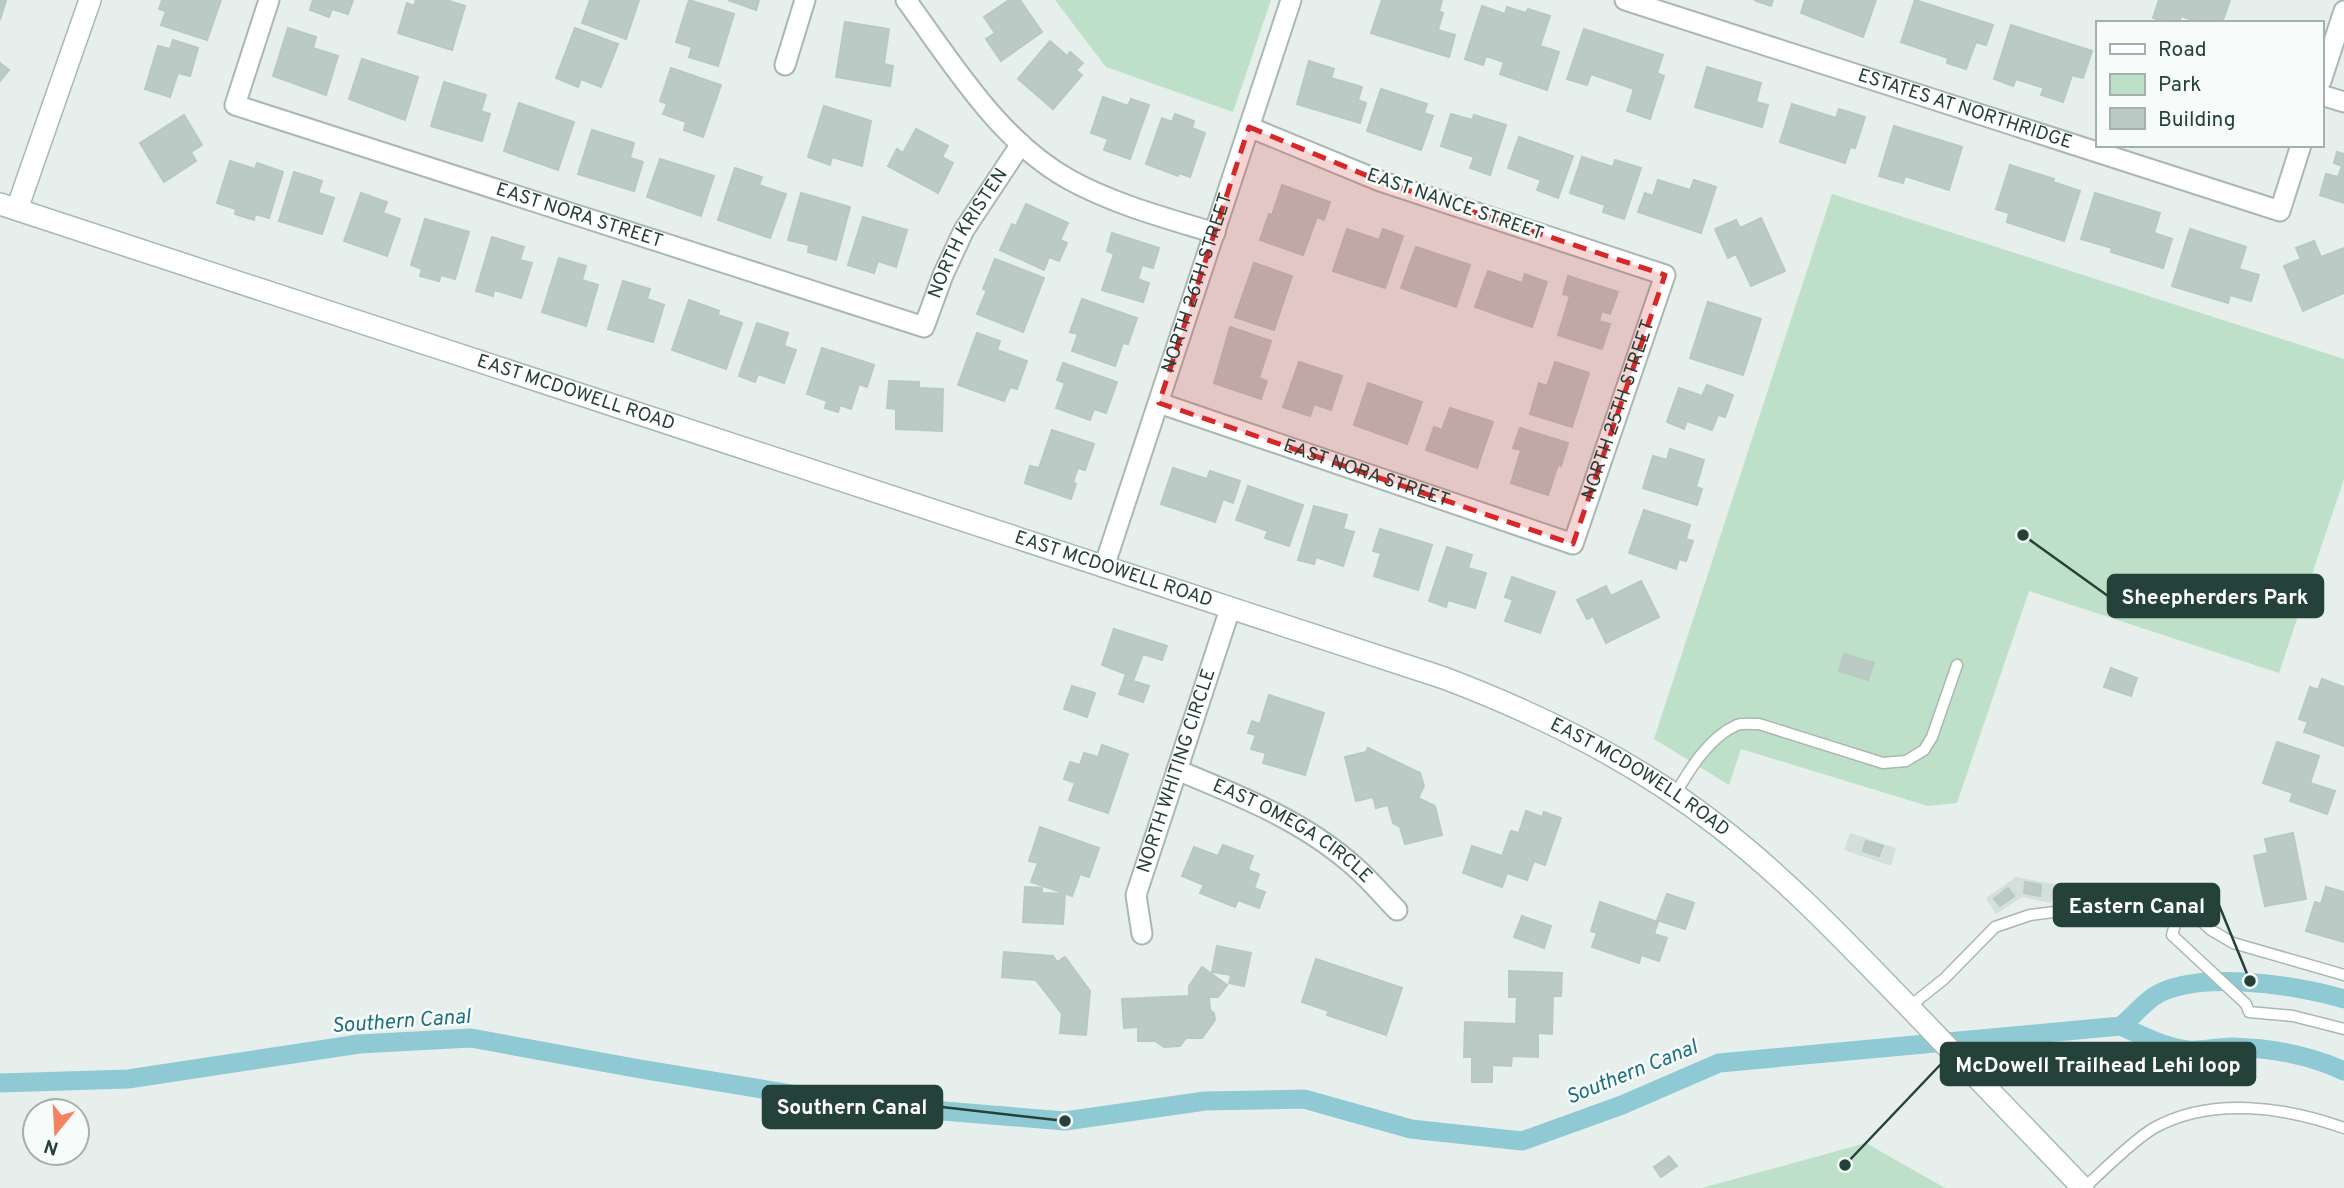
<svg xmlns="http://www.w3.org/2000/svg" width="2344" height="1188" font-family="Overpass,sans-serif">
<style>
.built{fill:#d4dfda}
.green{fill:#bfe0c8}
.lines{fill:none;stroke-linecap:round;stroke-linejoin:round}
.canal{stroke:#8ec9d4;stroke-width:19}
.building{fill:#bbcac4;stroke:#b8c9c2;stroke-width:2}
.lane-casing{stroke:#a8b8b2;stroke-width:13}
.street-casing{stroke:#a8b8b2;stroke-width:23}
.secondary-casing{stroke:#a4bbb3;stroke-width:24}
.lane{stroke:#fff;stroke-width:10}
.street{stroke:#fff;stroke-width:19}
.secondary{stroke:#fff;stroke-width:21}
.marked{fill:#d62828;fill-opacity:0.2;stroke:#d62828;stroke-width:5;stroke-dasharray:14 9;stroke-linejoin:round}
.labels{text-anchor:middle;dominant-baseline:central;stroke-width:5;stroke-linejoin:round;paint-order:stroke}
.street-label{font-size:19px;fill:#24423a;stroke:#f7fbf9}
.water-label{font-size:21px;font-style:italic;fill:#1c6f80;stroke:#f7fbf9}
.leader{fill:none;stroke:#24423a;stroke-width:2.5}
.callout-dot{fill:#24423a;stroke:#f7fbf9;stroke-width:2.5}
.callout{fill:#24423a;stroke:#24423a;stroke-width:2.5}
.callout-label{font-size:21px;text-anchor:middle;font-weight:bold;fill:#fff}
</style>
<rect width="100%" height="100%" fill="#e6efeb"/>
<g class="built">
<polygon points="1850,833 1896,848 1891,866 1844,850"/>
<polygon points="2016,877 2066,886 2063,902 2052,900 2051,903 2022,897 1996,914 1986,898"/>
</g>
<g class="green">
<polygon points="1055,0 1271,0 1233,112 1106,67"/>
<polygon points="1832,194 2344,359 2344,479 2279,673 2029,591 1957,803 1928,806 1741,749 1729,785 1654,739"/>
<polygon points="1866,1143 1945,1188 1702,1188"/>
</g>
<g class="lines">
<g class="canal">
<path d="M2121,1026C2132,1017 2142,1005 2153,997C2195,969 2298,985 2344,999"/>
<path d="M0,1083L128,1079L359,1044L471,1038L640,1069L846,1103L1065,1121L1205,1101L1304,1099L1411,1129L1522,1141L1622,1105L1719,1063L2121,1026C2143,1036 2164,1047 2188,1050C2203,1051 2218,1047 2232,1047C2271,1048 2309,1055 2344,1071"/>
</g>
</g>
<g class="building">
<polygon points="0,0 6,0 0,20"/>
<polygon points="162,0 221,0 207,40 161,25 166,11 159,9"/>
<polygon points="313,0 353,0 348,14 332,9 329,17 310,10"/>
<polygon points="416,0 446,0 465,6 452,50 398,33 407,3 414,6"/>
<polygon points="590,0 639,0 626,39 582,23"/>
<polygon points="689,0 734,14 718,66 689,57 692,47 676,42"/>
<polygon points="728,0 759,0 756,10"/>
<polygon points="1009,0 1020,0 1042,32 1001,61 986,39 995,33 984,17"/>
<polygon points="1382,0 1442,0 1439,11 1443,13 1438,30 1455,35 1449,57 1371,33"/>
<polygon points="1754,0 1773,0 1771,6"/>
<polygon points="1805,0 1876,0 1863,37 1801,13"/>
<polygon points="1915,0 1993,25 1986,45 1976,42 1966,69 1947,63 1948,58 1901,42"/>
<polygon points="2159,0 2230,0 2222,23 2201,23 2181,16 2179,23 2167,23 2153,18"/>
<polygon points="1482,6 1505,14 1507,7 1526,13 1528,9 1550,16 1540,46 1559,52 1547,90 1500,74 1504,62 1486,56 1483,65 1465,59"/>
<polygon points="845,22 889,29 884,64 893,66 890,86 836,77"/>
<polygon points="2011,25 2092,51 2083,78 2072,75 2063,102 2041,95 2044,88 2016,79 2013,86 1994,79"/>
<polygon points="288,28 316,37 313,48 338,56 326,95 273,76"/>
<polygon points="575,28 618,44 601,87 581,79 578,87 556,78"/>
<polygon points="1584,29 1663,55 1657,73 1664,76 1650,119 1627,111 1634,89 1591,74 1587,85 1567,79"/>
<polygon points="173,40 198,48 190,76 178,73 170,97 145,89 158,46 170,49"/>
<polygon points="1050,41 1067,56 1070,52 1083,63 1076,70 1082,75 1053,109 1018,79"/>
<polygon points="362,59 418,77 405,120 349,99"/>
<polygon points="1309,61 1334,69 1331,78 1362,87 1358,100 1366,103 1360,123 1297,104"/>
<polygon points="0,63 9,70 0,81"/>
<polygon points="1707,67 1761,83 1756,102 1768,105 1762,127 1695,107"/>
<polygon points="671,68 721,85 703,137 684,130 686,122 663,114 667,104 660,101"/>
<polygon points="444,82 486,95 481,111 490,114 482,141 431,126"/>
<polygon points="1381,89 1427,104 1424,113 1433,116 1421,150 1367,131"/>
<polygon points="1103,97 1128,106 1131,99 1149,105 1130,159 1104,150 1108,139 1091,133"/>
<polygon points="519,103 574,122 558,170 504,151"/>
<polygon points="1792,104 1836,118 1839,109 1865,117 1855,148 1850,147 1845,163 1780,142"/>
<polygon points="824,106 871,121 862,166 832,157 830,165 808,157"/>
<polygon points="1175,114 1194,121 1192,128 1205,133 1190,177 1179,173 1178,176 1146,164 1162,118 1172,122"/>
<polygon points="1451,114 1472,120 1474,115 1506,125 1490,175 1470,168 1474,157 1441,146"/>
<polygon points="184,115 202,145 191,152 196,161 164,182 140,143"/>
<polygon points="1894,126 1962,147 1949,190 1905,176 1903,183 1879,176"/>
<polygon points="916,129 948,146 942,157 953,163 938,193 888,166 897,149 903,153"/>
<polygon points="592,130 634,143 630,158 643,162 634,191 578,174"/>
<polygon points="1519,137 1573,156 1558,198 1537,190 1541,180 1508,168"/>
<polygon points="2337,152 2344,154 2344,203 2320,195 2326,174 2338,177 2342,166 2334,163"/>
<polygon points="1582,157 1613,167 1615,160 1641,168 1624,219 1603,212 1605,205 1570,193"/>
<polygon points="660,159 714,176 701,216 647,197"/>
<polygon points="230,161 255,169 257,163 283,172 269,218 255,214 254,220 235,214 236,209 217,203"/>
<polygon points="2010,165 2054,179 2053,182 2080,191 2064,241 2007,222 2009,213 1996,209"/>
<polygon points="735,168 762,177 759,185 786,194 770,238 718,220"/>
<polygon points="294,172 322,181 318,193 334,198 322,234 279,221"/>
<polygon points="1658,180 1690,190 1694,180 1716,187 1701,233 1638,212 1645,193 1653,196"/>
<polygon points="1282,185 1330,202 1324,220 1317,217 1303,255 1260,240 1269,214 1272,215"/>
<polygon points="361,193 387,202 383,213 400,219 387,256 344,241"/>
<polygon points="801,193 850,207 836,260 808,252 809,245 788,240"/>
<polygon points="2095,193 2160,213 2154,233 2172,239 2163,268 2111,252 2112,248 2081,239"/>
<polygon points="1026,204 1068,223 1060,240 1067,243 1059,261 1049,257 1044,270 1000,250 1012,224 1016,226"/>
<polygon points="863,217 907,230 896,267 878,261 874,273 848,265"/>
<polygon points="1761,218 1785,271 1751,286 1736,254 1728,258 1715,229 1736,220 1740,228"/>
<polygon points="425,219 469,232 455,279 441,275 439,281 420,276 422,269 411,265"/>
<polygon points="1347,229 1379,240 1383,229 1403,236 1385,288 1333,271"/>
<polygon points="2190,229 2246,247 2239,269 2259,275 2251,301 2230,295 2228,303 2172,286"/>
<polygon points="1112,233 1159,248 1153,268 1142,265 1138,279 1149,283 1143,302 1102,290 1114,254 1107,251"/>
<polygon points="492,237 524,247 520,260 532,263 521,298 494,290 493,296 476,291"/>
<polygon points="2314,241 2321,257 2344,248 2344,293 2303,311 2284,266 2301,259 2296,248"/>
<polygon points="1416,247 1470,265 1456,307 1401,288"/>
<polygon points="559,258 586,266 582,280 598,285 586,326 542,312"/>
<polygon points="995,259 1044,278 1023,332 977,314 987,290 983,289"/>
<polygon points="1254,263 1292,276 1274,330 1235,317"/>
<polygon points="1488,271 1522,283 1525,274 1547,282 1532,327 1475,307"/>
<polygon points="1568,276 1618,292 1610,314 1602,311 1599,321 1610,324 1602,349 1558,335 1570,296 1563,294"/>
<polygon points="623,281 650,289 647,299 664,305 653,342 608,329"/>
<polygon points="1082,299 1137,318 1128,344 1123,343 1115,366 1072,351 1078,334 1070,332"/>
<polygon points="689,300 719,311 718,315 742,323 726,369 672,350"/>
<polygon points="1708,302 1761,319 1743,375 1690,358"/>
<polygon points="757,323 788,333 784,346 796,350 784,383 758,374 755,382 739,376"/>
<polygon points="1230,327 1271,341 1259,378 1267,381 1261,399 1214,383"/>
<polygon points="977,333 1000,341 997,350 1027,361 1017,389 1010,387 1004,401 958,385"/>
<polygon points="822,348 874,365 867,387 859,384 851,409 840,405 838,412 825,408 827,401 807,394"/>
<polygon points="1299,362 1342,376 1331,410 1314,404 1310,416 1283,407"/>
<polygon points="1555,362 1589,373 1572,427 1530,414 1539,383 1547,386"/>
<polygon points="1063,363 1117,382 1106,413 1094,409 1090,420 1056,408 1065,383 1057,380"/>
<polygon points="889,381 919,382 919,388 943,389 942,431 896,429 896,409 887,408"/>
<polygon points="1368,383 1422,402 1407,444 1354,425"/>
<polygon points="1707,385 1733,395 1725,417 1718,415 1712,430 1687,421 1684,429 1667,422 1679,388 1702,396"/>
<polygon points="1450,408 1493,422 1477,468 1426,450 1434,427 1442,430"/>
<polygon points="1520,428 1568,443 1561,466 1558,465 1548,495 1511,483 1521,450 1513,448"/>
<polygon points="1052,430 1094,444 1085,470 1078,468 1073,482 1076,484 1071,499 1025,483 1030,466 1039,468"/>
<polygon points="1670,449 1704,460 1696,487 1702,489 1697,505 1643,488 1653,456 1667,460"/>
<polygon points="1173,468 1207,479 1210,471 1240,481 1233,503 1223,499 1215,522 1161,504"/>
<polygon points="1248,486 1303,505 1289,546 1265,538 1268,531 1236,520"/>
<polygon points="1314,506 1347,515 1343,529 1354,532 1343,566 1316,557 1314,564 1298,560"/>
<polygon points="1644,510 1690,525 1686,539 1693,541 1686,561 1679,559 1676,569 1629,553"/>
<polygon points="1380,529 1432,545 1418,590 1374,576 1381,553 1373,551"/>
<polygon points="1447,547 1472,555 1468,568 1486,573 1475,608 1448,600 1446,607 1429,601"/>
<polygon points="1512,577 1555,592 1540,633 1505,621 1513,600 1505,597"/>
<polygon points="1641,581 1659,617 1606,643 1593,616 1587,619 1577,600 1606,586 1611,596"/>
<polygon points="1114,629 1167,646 1162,660 1143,654 1133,681 1149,686 1143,702 1119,694 1126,674 1102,665"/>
<polygon points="1844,654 1874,663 1868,680 1839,671"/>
<polygon points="2111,668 2137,678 2131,696 2104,687"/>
<polygon points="2322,679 2344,687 2344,746 2304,732 2308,722 2299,719 2310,687 2318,690"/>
<polygon points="1072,686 1095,693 1087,717 1064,709"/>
<polygon points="1269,695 1324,713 1305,775 1263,763 1266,753 1251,749 1256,735 1248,733 1252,721 1260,724"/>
<polygon points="2277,742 2319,756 2310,783 2335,791 2327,814 2290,801 2293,793 2263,783"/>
<polygon points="1102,745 1128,754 1108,813 1069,800 1075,783 1064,779 1070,762 1080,765 1084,753 1098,757"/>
<polygon points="1368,748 1420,773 1424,786 1418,798 1435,806 1442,835 1405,844 1400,827 1393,823 1388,805 1376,808 1373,797 1356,801 1345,757 1366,752"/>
<polygon points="1526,811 1542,817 1544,812 1561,818 1545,865 1534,861 1527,880 1507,873 1502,887 1463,873 1472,846 1502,856 1511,831 1519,833"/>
<polygon points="1040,827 1099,848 1089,877 1080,874 1072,896 1031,882 1038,863 1029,861"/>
<polygon points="2293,833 2306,899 2265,906 2254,856 2268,853 2265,839"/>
<polygon points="1866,841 1883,846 1879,856 1863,851"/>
<polygon points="1223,845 1253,856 1248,870 1259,874 1254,888 1265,892 1259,908 1238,900 1235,907 1200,893 1204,885 1182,876 1194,847 1218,856"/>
<polygon points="2025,882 2041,885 2040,896 2024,893"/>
<polygon points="1025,887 1042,888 1042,893 1065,894 1063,924 1023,922"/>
<polygon points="2326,887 2344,892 2344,942 2306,931 2315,902 2321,904"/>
<polygon points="2008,888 2014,896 2000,906 1994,899"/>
<polygon points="1667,894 1694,903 1685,929 1657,920"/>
<polygon points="1600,902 1658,922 1654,934 1667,938 1659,961 1641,955 1639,963 1592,947 1597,933 1591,931"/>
<polygon points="1522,916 1551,926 1544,948 1514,937"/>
<polygon points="1217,946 1251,953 1244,986 1229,983 1231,975 1212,972"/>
<polygon points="1004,952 1053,956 1057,962 1065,957 1090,991 1086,1035 1060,1033 1062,1014 1036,980 1002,977"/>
<polygon points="1316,959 1402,988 1386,1035 1327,1015 1329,1011 1302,1002"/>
<polygon points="1202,967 1227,985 1218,997 1209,997 1210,1010 1214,1013 1215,1020 1202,1038 1186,1038 1180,1046 1164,1047 1155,1041 1138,1041 1138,1027 1124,1028 1122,999 1189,996 1189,986"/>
<polygon points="1509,971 1562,973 1561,996 1553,996 1552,1034 1538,1033 1538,1057 1512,1056 1511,1066 1492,1065 1492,1082 1472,1082 1472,1057 1464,1057 1465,1022 1516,1024 1517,997 1509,997"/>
<polygon points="1669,1156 1677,1166 1661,1177 1654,1167"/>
</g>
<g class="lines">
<g class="lane-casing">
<g id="lane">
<path d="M1675,795C1689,770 1709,737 1737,725C1743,723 1752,724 1759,724L1883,763L1906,761L1924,750L1932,737L1957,665"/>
<polyline points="2180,908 2172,935 2246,1004 2249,1012 2293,1016 2344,1029"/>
<polyline points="1909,1007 1944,979 1995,927 2030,915 2135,902 2168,904 2191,911 2211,930 2233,943 2344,975"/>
<path d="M2084,1188C2103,1171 2133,1140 2154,1128C2211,1096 2285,1107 2344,1128"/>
</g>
</g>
<g class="street-casing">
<g id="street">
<path id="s1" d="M269,0L235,105L924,327L943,275L964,230L1021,144"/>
<path d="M906,0C953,64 999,141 1070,180C1116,205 1166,218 1215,233"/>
<path id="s2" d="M1625,0L2280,211L2301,145"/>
<polyline points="785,65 805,0"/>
<polyline points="2321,81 2344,11"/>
<polyline points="2321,95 2344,102"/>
<path id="s3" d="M1159,403L1573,544L1665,275L1380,181L1249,127"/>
<path id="s4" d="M1104,567L1291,0"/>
<path id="s5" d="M1177,770C1240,796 1304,821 1355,867C1370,880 1383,896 1397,910"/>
<path id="s6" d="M1142,934L1136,895L1230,609"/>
</g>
</g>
<g class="secondary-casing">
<g id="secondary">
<path id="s7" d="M0,204L1444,678C1542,715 1636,762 1718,826C1788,880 1849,945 1910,1008C1967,1068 2025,1128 2083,1188"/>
<polyline points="17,209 90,0"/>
</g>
</g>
<use href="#lane" class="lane"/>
<use href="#street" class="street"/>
<use href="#secondary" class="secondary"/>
</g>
<path class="marked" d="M1249,127L1380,181L1665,275L1573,544L1159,403Z"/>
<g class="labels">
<g class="street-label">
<text stroke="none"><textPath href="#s2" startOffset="357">ESTATES AT NORTHRIDGE</textPath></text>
<text transform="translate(1455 205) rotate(19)">EAST NANCE STREET</text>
<text stroke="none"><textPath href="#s1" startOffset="472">EAST NORA STREET</textPath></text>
<text stroke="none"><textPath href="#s1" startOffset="938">NORTH KRISTEN</textPath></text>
<text stroke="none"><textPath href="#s4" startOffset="299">NORTH 26TH STREET</textPath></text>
<text stroke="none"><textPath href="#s7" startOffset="606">EAST MCDOWELL ROAD</textPath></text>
<text stroke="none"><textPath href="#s3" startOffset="579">NORTH 25TH STREET</textPath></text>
<text stroke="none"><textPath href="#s3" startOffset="219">EAST NORA STREET</textPath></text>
<text stroke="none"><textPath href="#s7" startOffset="1172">EAST MCDOWELL ROAD</textPath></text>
<text stroke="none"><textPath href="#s6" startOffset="170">NORTH WHITING CIRCLE</textPath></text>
<text stroke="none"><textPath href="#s7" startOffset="1740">EAST MCDOWELL ROAD</textPath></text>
<text stroke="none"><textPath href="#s5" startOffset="131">EAST OMEGA CIRCLE</textPath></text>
</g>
<g class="water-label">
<text transform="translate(401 1022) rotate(-4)">Southern Canal</text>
<text transform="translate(1632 1073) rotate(-22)">Southern Canal</text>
</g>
</g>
<path class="leader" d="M2023 535L2108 596M2250 981L2219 905M1845 1165L1941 1064M1065 1121L942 1107"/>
<g class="callout-dot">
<circle cx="2023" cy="535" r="7"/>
<circle cx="2250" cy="981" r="7"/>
<circle cx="1845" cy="1165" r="7"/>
<circle cx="1065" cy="1121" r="7"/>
</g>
<g class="callout">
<rect x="2108" y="575" width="215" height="42" rx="7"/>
<rect x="2054" y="884" width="165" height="42" rx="7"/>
<rect x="1941" y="1043" width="314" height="42" rx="7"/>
<rect x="763" y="1086" width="179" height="42" rx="7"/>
</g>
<g class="callout-label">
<text x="2215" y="604">Sheepherders Park</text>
<text x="2137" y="913">Eastern Canal</text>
<text x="2098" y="1072">McDowell Trailhead Lehi loop</text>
<text x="852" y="1114">Southern Canal</text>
</g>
<rect x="2096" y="21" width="228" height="126" fill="#f7fbf9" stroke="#a3b1ad" stroke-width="2"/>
<rect x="2110" y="44" width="35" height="10" fill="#ffffff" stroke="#a3b1ad" stroke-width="2"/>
<text x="2158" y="56" font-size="21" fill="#24423a">Road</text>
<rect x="2110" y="74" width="35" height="21" fill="#bfe0c8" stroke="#a3b1ad" stroke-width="2"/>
<text x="2158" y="91" font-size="21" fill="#24423a">Park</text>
<rect x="2110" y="108" width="35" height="21" fill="#bbcac4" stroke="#a3b1ad" stroke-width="2"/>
<text x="2158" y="126" font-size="21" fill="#24423a">Building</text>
<g transform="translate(56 1132) rotate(198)"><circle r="33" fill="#f7fbf9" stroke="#a3b1ad" stroke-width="2"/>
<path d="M0-5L12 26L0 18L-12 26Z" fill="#f4845f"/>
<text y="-10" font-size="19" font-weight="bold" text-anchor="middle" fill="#24423a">N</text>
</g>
</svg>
